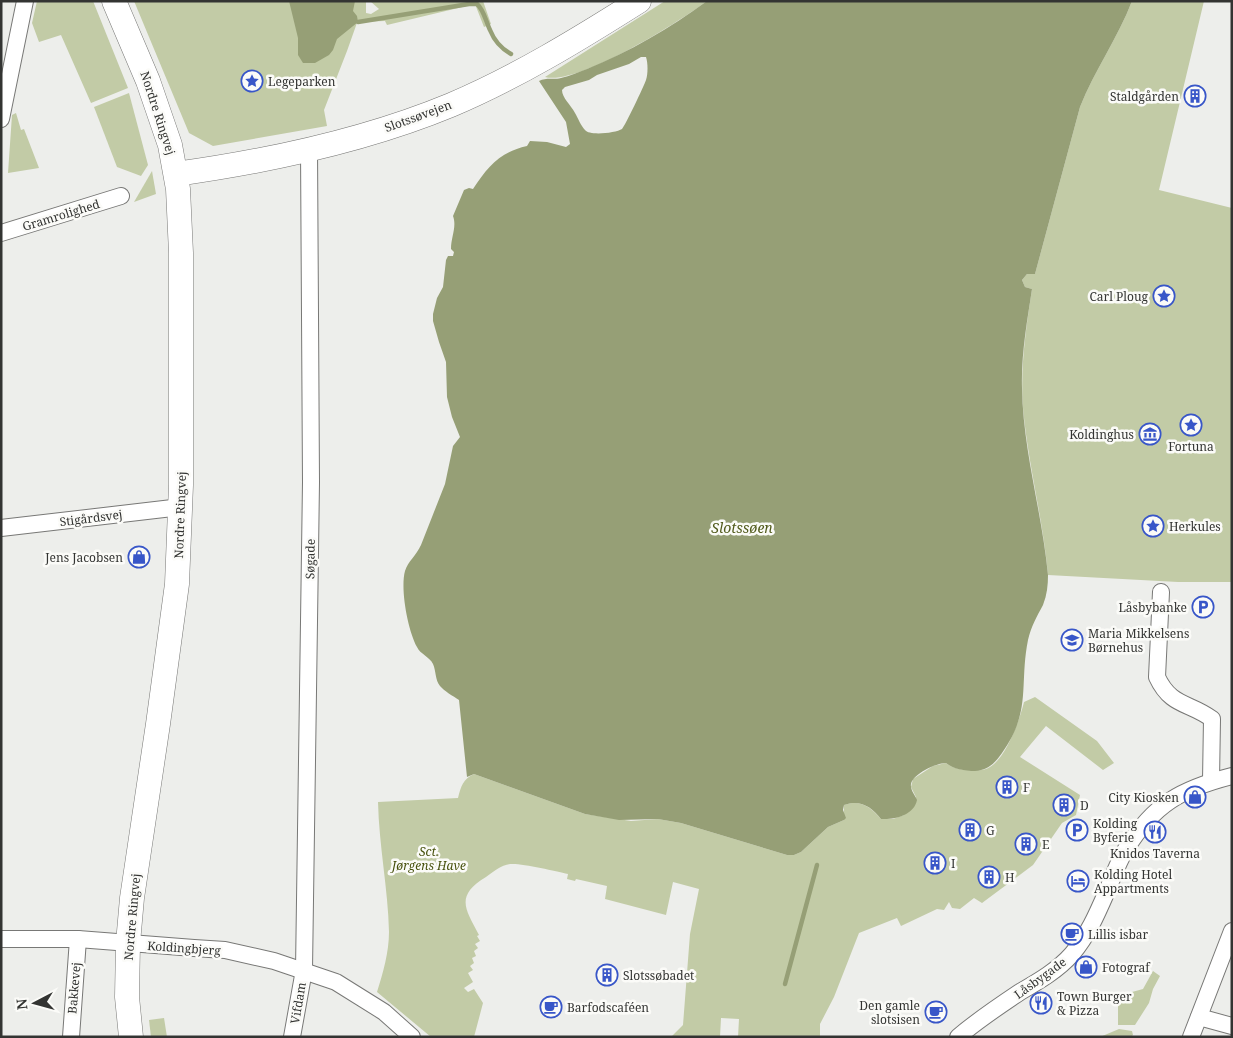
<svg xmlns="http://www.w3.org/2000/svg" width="1233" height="1038" font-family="'Noto Serif',serif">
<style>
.green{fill:#c2cba6}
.water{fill:#969f76;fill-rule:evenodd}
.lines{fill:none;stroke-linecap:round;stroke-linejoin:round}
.stream{stroke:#969f76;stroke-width:4.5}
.street-casing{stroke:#787876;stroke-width:18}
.secondary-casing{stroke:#787876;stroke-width:25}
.street{stroke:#fff;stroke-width:16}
.secondary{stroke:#fff;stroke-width:24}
.labels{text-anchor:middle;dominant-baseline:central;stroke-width:5;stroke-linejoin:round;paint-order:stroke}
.poi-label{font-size:12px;fill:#333432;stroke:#fbfbf8;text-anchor:start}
.street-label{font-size:12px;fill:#333432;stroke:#fbfbf8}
.park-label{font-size:12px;font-style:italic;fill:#47510d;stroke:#fbfbf8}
.water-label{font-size:14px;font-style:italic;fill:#505a1a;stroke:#fbfbf8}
</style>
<rect width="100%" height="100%" fill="#edeeeb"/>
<g class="green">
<polygon points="37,1 93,1 128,88 91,103 61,35 39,42 32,23"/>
<polygon points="134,1 366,1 366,13 371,14 379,9 370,1 483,1 491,24 484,27 475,4 387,25 385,21 358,22 358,20 347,51 324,110 327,126 213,146 189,133"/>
<path d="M665,1H707C679,22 577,86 545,77Z"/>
<path d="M1132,1H1204L1159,190L1232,208V582H1178L1048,575C1043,519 1028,464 1023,408C1020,368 1026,328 1032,289L1025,287L1022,280L1027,274H1035L1080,107C1094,71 1118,38 1132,1Z"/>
<polygon points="129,93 148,165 141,176 117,167 94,107"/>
<polygon points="16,113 21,130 24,129 39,168 8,173 12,115"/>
<polygon points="152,171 156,194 134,202"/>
<path d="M1035,697L1097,741L1114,763L1103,770L1046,726L1020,757L1080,795L1076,815L1062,823L1033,865L982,903L974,898L960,909L952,908L949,902L944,910L937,909L901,926L897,918L859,933L834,997L820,1024V1037H738L739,1019L721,1018L720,1037H671L683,1025L690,934L699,889L673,882L666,915L605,899L607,886L576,879L575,881L567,879L568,874C555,871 522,863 510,864C501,865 493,872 486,877C455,896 465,908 479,935L477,936L480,941L475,944L478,948L474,951L476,956L472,958L474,963L470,966L473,970L468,973L473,982L464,988L468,992L474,989L483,1003L474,1037H431L377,992C383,973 389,952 389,932C388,889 379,846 378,802L458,798C461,786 463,779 474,774L585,814L631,821L658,819L681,823L787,855H794L801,852L828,827L844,820V805C860,799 871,807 881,819H893L904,815L916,797L911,787L913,779L933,766L946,763C951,767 960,770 968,770C975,771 984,771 990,767C1006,758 1020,719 1024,702Z"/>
<polygon points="1153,971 1160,976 1153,989 1149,1003 1135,1025 1118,1025 1118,1005 1132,992 1143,989"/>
<polygon points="164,1018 167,1037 151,1037 149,1020"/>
<polygon points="1119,1029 1132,1031 1133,1035 1131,1037 1100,1037"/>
</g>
<g class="water">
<polygon points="289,1 355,1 353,11 357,16 358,22 337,39 333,50 329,55 315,63 303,63 298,55 298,38"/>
<path d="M707,1H1132C1118,38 1094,71 1080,107L1035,274H1027L1022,280L1025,287L1032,289C1027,322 1021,355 1022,388C1023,451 1042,512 1048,575C1048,585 1047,595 1043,605C1037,616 1031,627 1028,640C1019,685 1032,711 1002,753C994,764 988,770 975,771C965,771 953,769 946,763C936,763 913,774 911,784C910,790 915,795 917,800C914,815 895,820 881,819C872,807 860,799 844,805L843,810L846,818L844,820L828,827L801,852L794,855H787L681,823L658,819L619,820L585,814L474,774L467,777L459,700C453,696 444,691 440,686C435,680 436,670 433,664C430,657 420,654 417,647C408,631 400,589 405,571C408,561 416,556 421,545L445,484L453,446L460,437L452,417L447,397L446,362L439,342L433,321V314L437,298L443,287L446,260L448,256H453L454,252L451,249C451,237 457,227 453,216L464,190L469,188L473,189C488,166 500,152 527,146L530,141L547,142L566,147L570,144L566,122L539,81C547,77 553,80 561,78C570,76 578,72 587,69C629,52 670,28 707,1ZM641,57H646C648,63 648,74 646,80C644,86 625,126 622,129C616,133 589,136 585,130C581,126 578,118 575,113C571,105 562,98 562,90L565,87L589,80L597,75L629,64Z"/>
</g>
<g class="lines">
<g class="stream">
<path d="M358,22L469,4H477C484,10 486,22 490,30C494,40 502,49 511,54"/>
<polyline points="785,984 817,865"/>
</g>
<g class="street-casing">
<g id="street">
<polyline points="1,119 25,1"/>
<polyline points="1,233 121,196"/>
<polyline points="1,528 181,507"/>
<path d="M1161,592L1157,677C1171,707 1189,702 1212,719L1211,781"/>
<polyline points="1,939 78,939 194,948 225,950 274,961 336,982 384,1012 412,1037"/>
<polyline points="1199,1017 1232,1026"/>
<polyline points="71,1037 78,939"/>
<polyline points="292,1037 304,970 311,482 309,148"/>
<path d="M958,1037C978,1020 999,1006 1020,992C1039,981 1058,970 1072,954C1088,935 1097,914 1107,891C1113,877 1118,862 1126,849C1154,804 1181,789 1232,776"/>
<polyline points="1191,1037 1232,931"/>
</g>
</g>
<g class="secondary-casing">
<g id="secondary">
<polyline points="114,1 148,81 170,145 178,189 181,253 181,485 177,584 158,724 132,898 128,943 127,997 131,1037"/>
<path d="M176,174C269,161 364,141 451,105C517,77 579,39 639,1"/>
</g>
</g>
<use href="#street" class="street"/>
<use href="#secondary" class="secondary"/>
</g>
<defs>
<g id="sight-ring" transform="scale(1.125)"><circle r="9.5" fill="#fbfbf8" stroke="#3856c8" stroke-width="1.5"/><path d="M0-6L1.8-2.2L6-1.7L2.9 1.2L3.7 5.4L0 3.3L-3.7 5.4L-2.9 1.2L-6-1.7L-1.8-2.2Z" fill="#3856c8"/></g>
<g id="building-ring" transform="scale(1.125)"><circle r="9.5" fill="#fbfbf8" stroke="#3856c8" stroke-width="1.5"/><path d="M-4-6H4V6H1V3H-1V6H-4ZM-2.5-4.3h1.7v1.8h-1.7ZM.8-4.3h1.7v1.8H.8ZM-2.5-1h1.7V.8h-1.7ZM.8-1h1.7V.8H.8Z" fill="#3856c8"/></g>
<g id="museum-ring" transform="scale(1.125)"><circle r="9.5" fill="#fbfbf8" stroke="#3856c8" stroke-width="1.5"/><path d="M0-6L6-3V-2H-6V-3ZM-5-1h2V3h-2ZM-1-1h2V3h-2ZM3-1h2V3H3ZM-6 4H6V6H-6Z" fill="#3856c8"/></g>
<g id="shop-ring" transform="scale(1.125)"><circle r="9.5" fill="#fbfbf8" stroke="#3856c8" stroke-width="1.5"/><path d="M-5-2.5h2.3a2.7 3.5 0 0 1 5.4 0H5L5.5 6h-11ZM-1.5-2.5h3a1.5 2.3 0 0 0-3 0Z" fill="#3856c8"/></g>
<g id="parking-ring" transform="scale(1.125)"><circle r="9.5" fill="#fbfbf8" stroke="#3856c8" stroke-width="1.5"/><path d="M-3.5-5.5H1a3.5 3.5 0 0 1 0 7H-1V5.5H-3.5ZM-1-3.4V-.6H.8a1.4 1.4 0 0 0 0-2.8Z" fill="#3856c8"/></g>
<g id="school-ring" transform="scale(1.125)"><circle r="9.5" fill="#fbfbf8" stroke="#3856c8" stroke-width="1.5"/><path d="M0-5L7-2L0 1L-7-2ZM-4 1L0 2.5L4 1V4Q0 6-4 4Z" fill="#3856c8"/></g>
<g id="restaurant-ring" transform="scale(1.125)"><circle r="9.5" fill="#fbfbf8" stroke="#3856c8" stroke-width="1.5"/><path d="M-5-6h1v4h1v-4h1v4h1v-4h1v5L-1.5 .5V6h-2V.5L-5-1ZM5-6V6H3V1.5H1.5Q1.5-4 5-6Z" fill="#3856c8"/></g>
<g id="hotel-ring" transform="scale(1.125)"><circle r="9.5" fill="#fbfbf8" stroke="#3856c8" stroke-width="1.5"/><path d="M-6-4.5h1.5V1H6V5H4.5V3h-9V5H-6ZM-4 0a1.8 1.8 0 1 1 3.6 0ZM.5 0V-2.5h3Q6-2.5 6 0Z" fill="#3856c8"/></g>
<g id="cafe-ring" transform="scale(1.125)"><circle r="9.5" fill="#fbfbf8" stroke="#3856c8" stroke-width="1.5"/><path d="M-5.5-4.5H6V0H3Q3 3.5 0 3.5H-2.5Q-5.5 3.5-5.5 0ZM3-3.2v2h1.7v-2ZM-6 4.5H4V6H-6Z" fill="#3856c8"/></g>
</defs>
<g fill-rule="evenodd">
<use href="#sight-ring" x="252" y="81"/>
<use href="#building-ring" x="1195" y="96"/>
<use href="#sight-ring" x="1164" y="296"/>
<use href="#sight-ring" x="1191" y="425"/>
<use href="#museum-ring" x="1150" y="434"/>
<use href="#sight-ring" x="1153" y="526"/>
<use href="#shop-ring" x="139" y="557"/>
<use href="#parking-ring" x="1203" y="607"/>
<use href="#school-ring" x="1072" y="640"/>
<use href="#building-ring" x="1007" y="787"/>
<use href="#shop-ring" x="1195" y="797"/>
<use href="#building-ring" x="1064" y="805"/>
<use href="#building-ring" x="970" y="830"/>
<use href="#parking-ring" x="1077" y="830"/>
<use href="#restaurant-ring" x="1155" y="832"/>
<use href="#building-ring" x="1026" y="844"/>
<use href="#building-ring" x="935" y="863"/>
<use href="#building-ring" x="989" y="877"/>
<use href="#hotel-ring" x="1078" y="881"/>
<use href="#cafe-ring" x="1072" y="934"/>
<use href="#shop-ring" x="1086" y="967"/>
<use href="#building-ring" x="607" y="975"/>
<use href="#restaurant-ring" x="1041" y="1003"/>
<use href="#cafe-ring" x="551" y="1007"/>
<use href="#cafe-ring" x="936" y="1012"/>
</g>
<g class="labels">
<g class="poi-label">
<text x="268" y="81">Legeparken</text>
<text x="1179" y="96" text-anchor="end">Staldgården</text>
<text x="1148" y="296" text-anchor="end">Carl Ploug</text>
<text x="1134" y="434" text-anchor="end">Koldinghus</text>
<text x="1191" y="446" text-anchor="middle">Fortuna</text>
<text x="1169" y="526">Herkules</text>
<text x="123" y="557" text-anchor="end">Jens Jacobsen</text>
<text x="1187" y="607" text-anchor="end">Låsbybanke</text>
<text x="1088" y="633">Maria Mikkelsens<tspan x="1088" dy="14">Børnehus</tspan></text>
<text x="1023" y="787">F</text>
<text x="1179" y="797" text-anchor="end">City Kiosken</text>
<text x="1080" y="805">D</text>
<text x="1093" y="823">Kolding<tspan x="1093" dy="14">Byferie</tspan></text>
<text x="986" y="830">G</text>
<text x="1042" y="844">E</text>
<text x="1155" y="853" text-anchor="middle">Knidos Taverna</text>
<text x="951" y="863">I</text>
<text x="1094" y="874">Kolding Hotel<tspan x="1094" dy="14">Appartments</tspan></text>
<text x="1005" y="877">H</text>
<text x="1088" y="934">Lillis isbar</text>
<text x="1102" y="967">Fotograf</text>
<text x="623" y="975">Slotssøbadet</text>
<text x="1057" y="996">Town Burger<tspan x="1057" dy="14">&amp; Pizza</tspan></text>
<text x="920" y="1005" text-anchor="end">Den gamle<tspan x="920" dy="14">slotsisen</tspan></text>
<text x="567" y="1007">Barfodscaféen</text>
</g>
<g class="street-label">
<text transform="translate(158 113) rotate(72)">Nordre Ringvej</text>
<text transform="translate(418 116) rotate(-20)">Slotssøvejen</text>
<text transform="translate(61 215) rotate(-17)">Gramrolighed</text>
<text transform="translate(180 515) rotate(-88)">Nordre Ringvej</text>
<text transform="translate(91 518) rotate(-7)">Stigårdsvej</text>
<text transform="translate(310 559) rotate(-89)">Søgade</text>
<text transform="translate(132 917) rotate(-85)">Nordre Ringvej</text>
<text transform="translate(184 948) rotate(4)">Koldingbjerg</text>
<text transform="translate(1040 978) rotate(-36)">Låsbygade</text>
<text transform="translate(74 988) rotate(-85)">Bakkevej</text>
<text transform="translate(298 1003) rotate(-80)">Vifdam</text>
</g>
<g class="park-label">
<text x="429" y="851">Sct.<tspan x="429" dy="14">Jørgens Have</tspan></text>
</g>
<g class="water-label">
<text x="742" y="527">Slotssøen</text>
</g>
</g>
<rect width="1233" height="1038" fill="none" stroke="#333432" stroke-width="5"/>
<g transform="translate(35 1003) rotate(264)" stroke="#fbfbf8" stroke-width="4" paint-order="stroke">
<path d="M0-4L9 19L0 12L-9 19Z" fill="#333432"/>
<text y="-8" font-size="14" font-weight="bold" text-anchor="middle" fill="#333432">N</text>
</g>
</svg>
